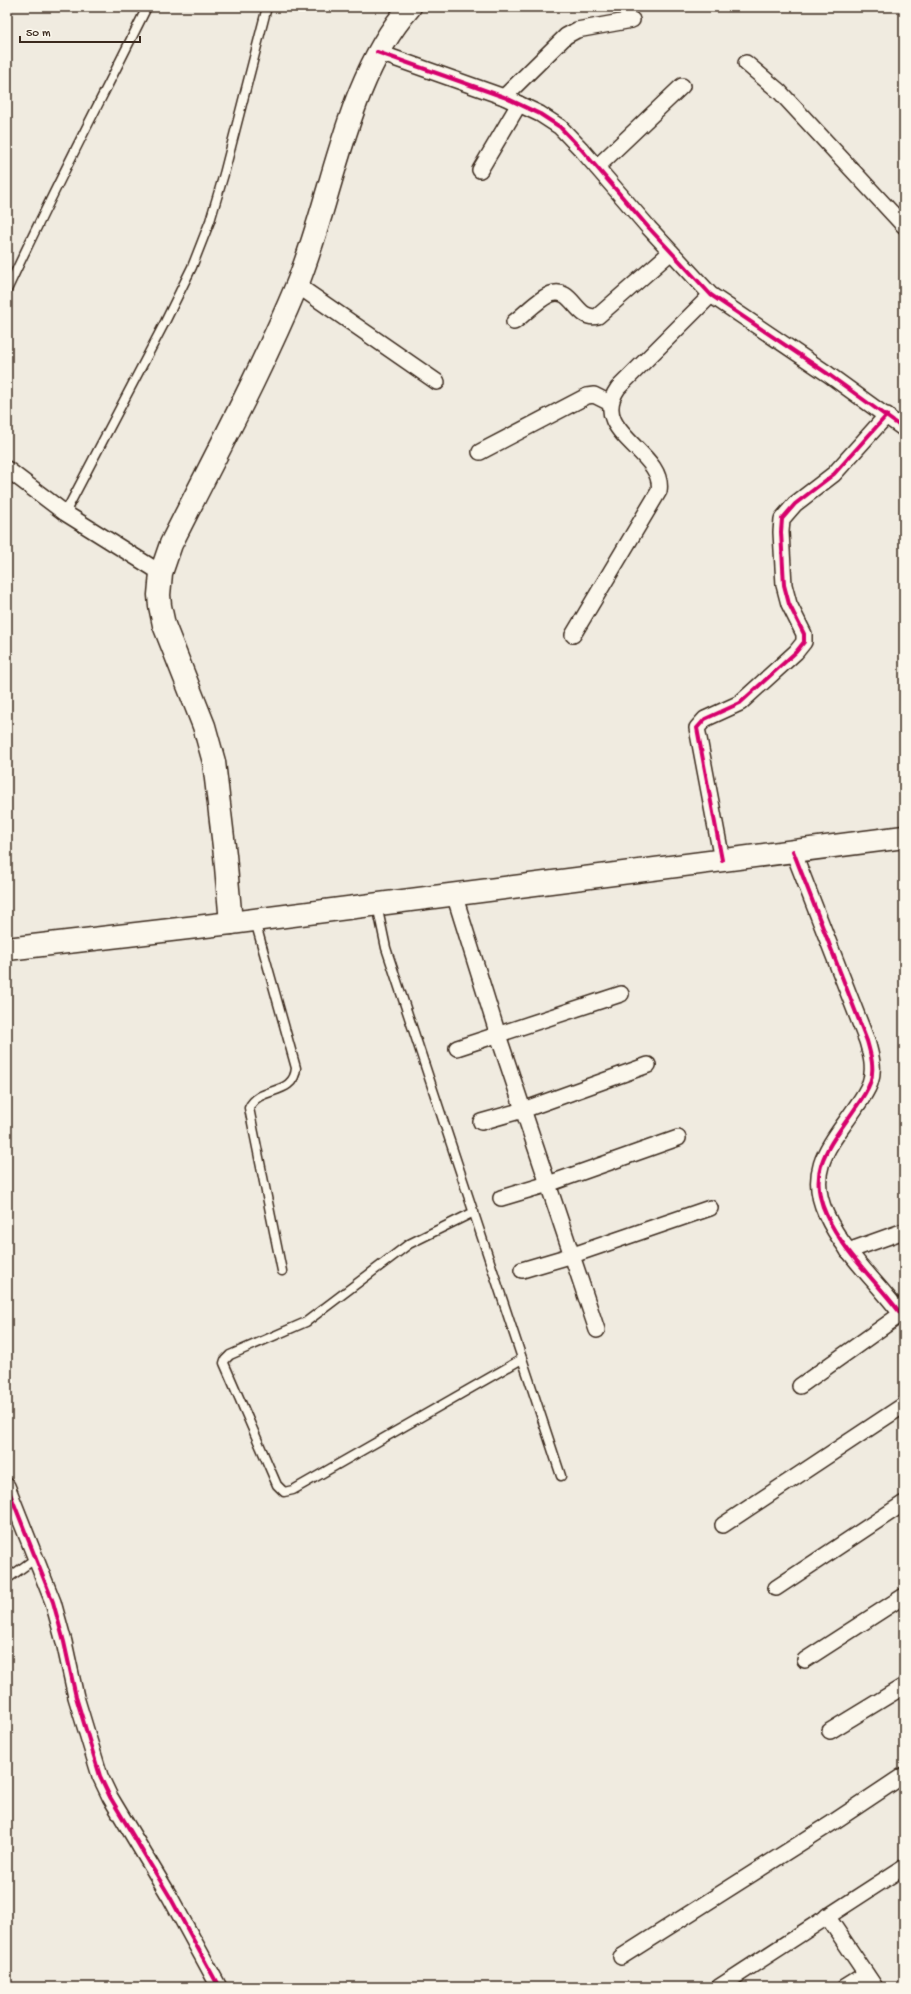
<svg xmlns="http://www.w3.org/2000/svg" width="911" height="1994" font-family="'Gochi Hand',sans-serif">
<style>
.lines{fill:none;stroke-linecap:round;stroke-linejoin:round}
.service-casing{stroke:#3b2a1e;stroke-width:11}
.minor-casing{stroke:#3b2a1e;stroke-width:18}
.secondary-casing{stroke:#3b2a1e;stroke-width:25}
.service{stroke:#fbf7ec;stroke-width:8}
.minor{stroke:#fbf7ec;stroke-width:15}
.secondary{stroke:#fbf7ec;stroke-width:22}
.cycleway-casing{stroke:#fbf7ec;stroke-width:6}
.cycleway{stroke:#d6006c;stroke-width:4}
</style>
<rect width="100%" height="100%" fill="#f0ebe0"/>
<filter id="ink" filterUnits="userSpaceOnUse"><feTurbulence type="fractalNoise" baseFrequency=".025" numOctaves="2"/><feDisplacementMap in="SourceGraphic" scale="8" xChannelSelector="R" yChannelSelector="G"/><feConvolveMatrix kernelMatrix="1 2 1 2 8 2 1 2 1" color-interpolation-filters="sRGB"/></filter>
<g filter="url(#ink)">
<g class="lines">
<g class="service-casing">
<g id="service">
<path d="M7,290C51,195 100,102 147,7"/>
<polyline points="65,513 165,322 192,267 210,221 224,174 267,7"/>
<polyline points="377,905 386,948 561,1476"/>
<path d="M255,921L296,1068C294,1097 259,1085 249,1108L282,1271"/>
<polyline points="474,1212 409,1244 306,1322 230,1355 225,1360 224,1363 277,1485 284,1492 293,1490 522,1359"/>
<polyline points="7,1579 36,1558"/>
</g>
</g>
<g class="minor-casing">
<g id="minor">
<polyline points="377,52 504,97 540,114 560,127 581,149 649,228 711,295 828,374 904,429"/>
<polyline points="746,63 780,92 904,226"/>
<polyline points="504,97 566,36 577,30 632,20"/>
<polyline points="597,167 682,86"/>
<polyline points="480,170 519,104"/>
<polyline points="297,285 437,382"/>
<path d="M514,322C525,314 538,299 551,294C573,286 576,322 598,316L671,252"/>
<polyline points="480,452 587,396 594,395 610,403"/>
<polyline points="7,469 65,513 161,573"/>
<path d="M573,635L659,491C666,452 587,432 618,388L711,295"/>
<path d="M793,851L867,1041C871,1055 875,1069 870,1083C867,1091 861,1100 856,1107C832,1143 805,1168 826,1214C844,1254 878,1282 904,1318"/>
<polyline points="722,860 697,728 705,719 740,703 796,652 804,642 804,634 789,604 784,585 781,532 782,519 795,504 834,474 887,415"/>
<polyline points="454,894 498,1035 597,1330"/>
<polyline points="457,1048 621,994"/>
<polyline points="481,1122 523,1110 648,1065"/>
<polyline points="501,1198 548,1184 678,1138"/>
<polyline points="848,1251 904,1231"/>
<polyline points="522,1270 573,1255 710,1208"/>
<polyline points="800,1386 904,1312"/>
<polyline points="7,1486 53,1602 64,1642 76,1697 100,1776 110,1797 170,1897 219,1987"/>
<polyline points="723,1525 904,1405"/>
<polyline points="776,1588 904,1503"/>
<polyline points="805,1660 904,1596"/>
<polyline points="830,1731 904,1686"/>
<polyline points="827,1916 875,1987"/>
<polyline points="621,1957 832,1823 904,1775"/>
<polyline points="719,1987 904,1867"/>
<polyline points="845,1987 866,1974"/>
</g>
</g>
<g class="secondary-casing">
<g id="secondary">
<path d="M231,923L225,855L214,762L204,726L164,625L160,606L159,595L161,573L171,544C214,458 260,374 297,285C333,197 346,79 410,7"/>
<polyline points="7,949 231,923 904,837"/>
</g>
</g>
<use href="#service" class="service"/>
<use href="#minor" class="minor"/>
<use href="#secondary" class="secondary"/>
<g class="cycleway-casing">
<g id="cycleway">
<polyline points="377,52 504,97 540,114 560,127 581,149 649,228 711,295 828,374 904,429"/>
<path d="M793,851L867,1041C871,1055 875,1069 870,1083C867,1091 861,1100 856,1107C832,1143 805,1168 826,1214C844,1254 878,1282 904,1318"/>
<polyline points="722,860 697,728 705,719 740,703 796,652 804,642 804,634 789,604 784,585 781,532 782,519 795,504 834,474 887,415"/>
<polyline points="7,1486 53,1602 64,1642 76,1697 100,1776 110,1797 170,1897 219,1987"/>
</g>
</g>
<use href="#cycleway" class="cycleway"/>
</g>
</g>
<rect width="911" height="1994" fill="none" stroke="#fbf7ec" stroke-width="24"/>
<rect x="12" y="12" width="887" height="1970" fill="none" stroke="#3b2a1e" stroke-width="1.5" filter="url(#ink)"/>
<path d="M20 36v6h120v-6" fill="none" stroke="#3b2a1e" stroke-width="2"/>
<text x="26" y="36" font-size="12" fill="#3b2a1e" stroke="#fbf7ec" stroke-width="3" paint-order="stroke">50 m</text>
</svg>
